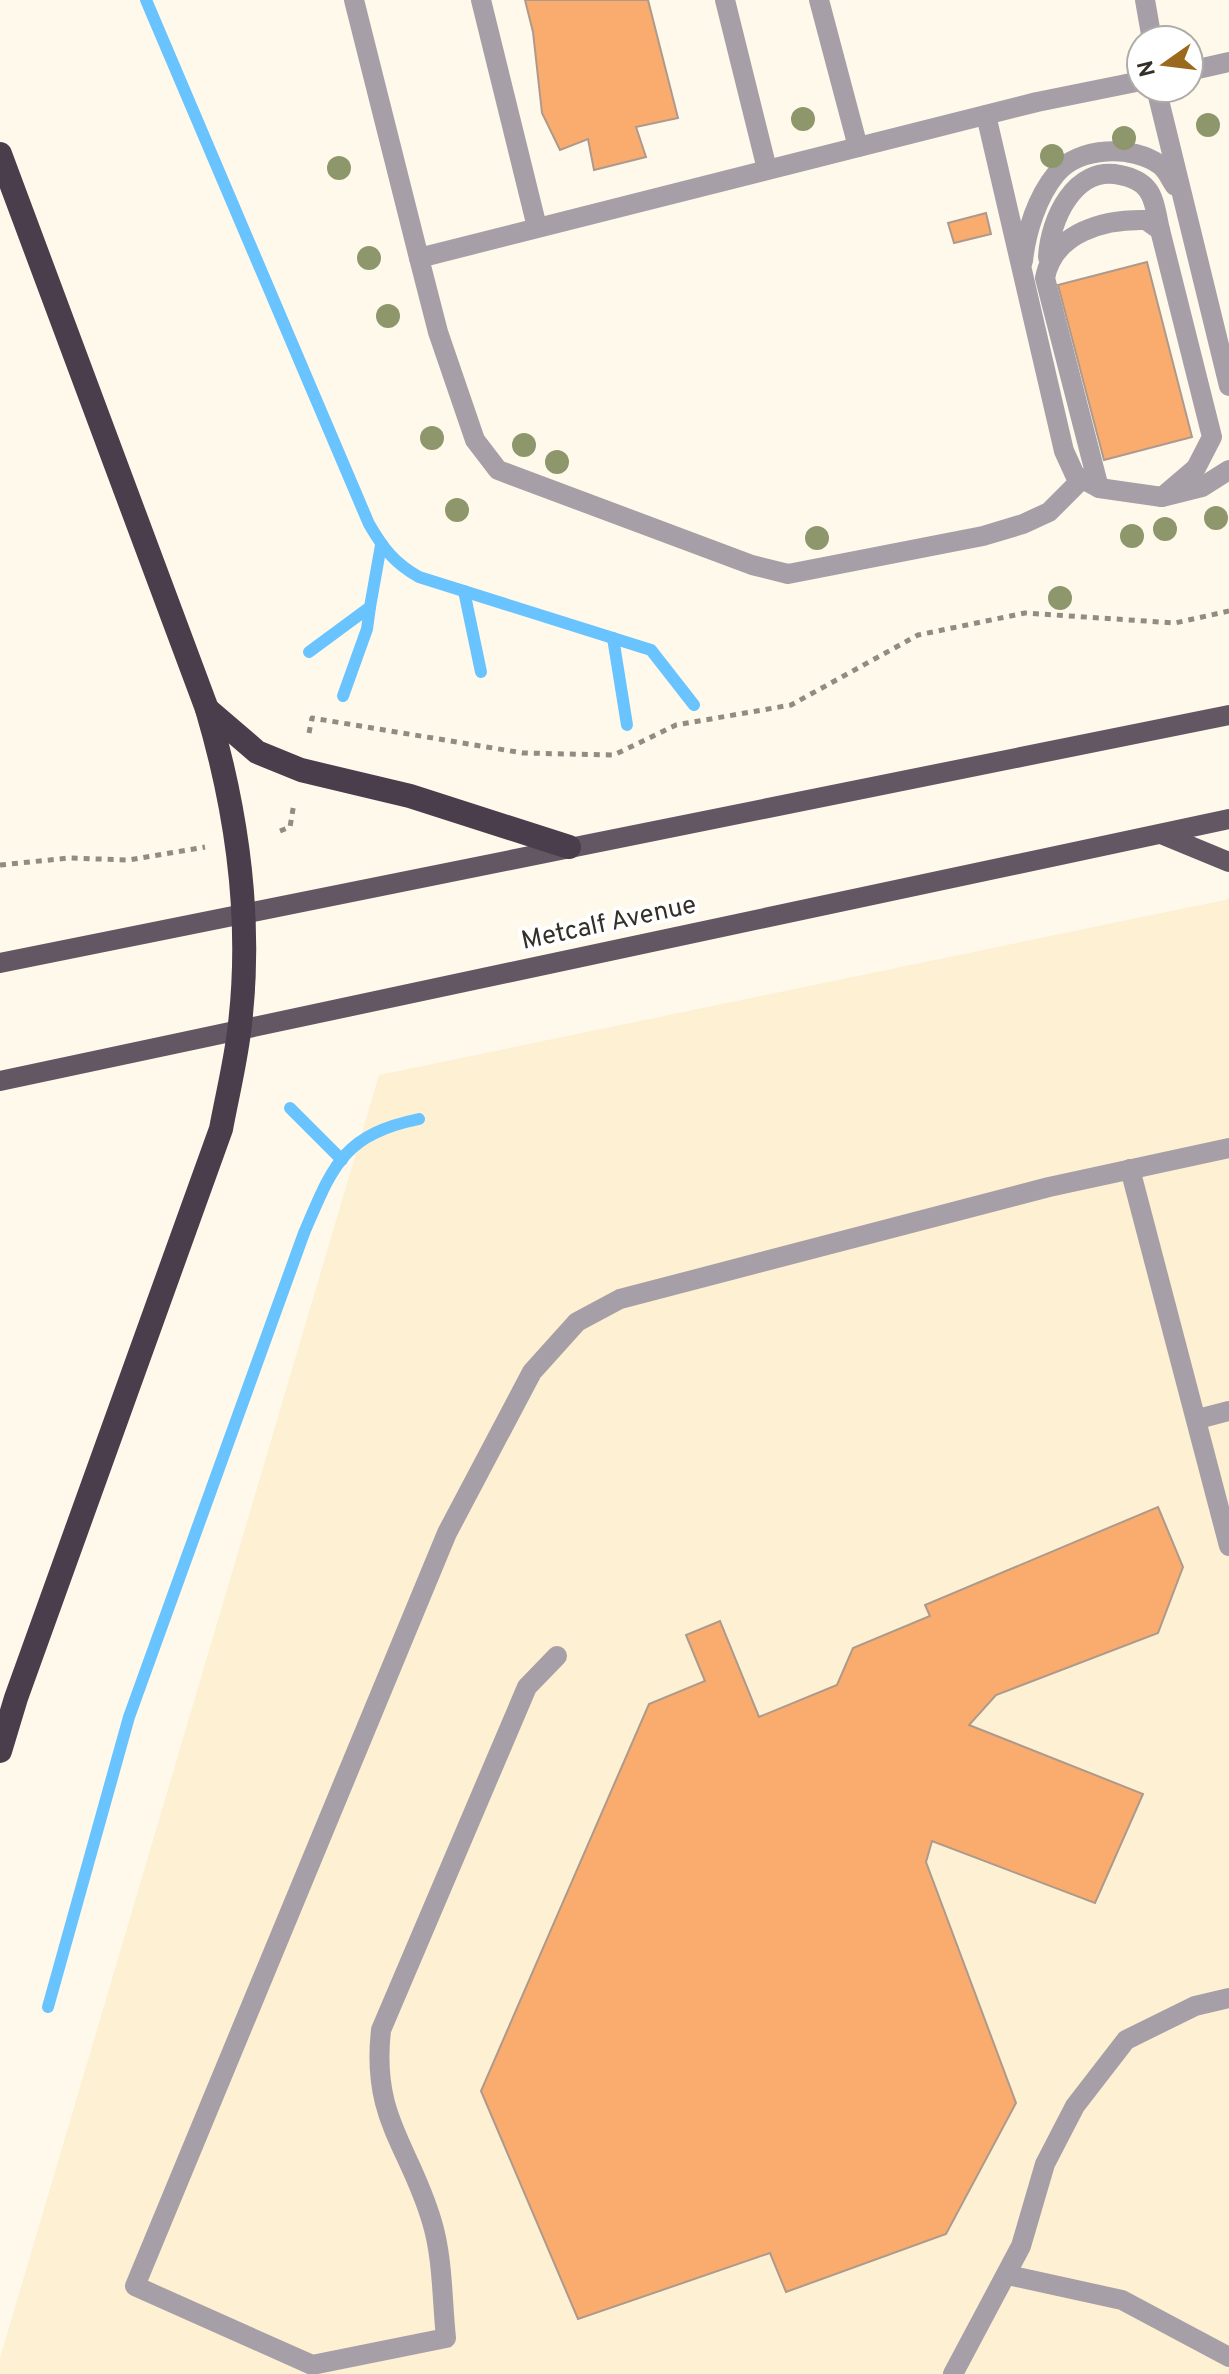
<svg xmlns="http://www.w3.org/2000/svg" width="1229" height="2374" font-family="Overpass,sans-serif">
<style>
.built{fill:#fdf0d3}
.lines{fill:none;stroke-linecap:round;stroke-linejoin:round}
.stream{stroke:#68c3fe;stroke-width:12}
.building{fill:#faac6e;stroke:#ad9a8c;stroke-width:2}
.path{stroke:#918c82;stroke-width:5;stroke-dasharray:6 6;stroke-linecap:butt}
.minor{stroke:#a69fa7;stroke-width:20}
.major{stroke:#635764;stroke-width:20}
.highway{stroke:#4b3e4c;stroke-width:24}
.tree{fill:#8e976c}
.labels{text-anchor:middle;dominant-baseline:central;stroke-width:8;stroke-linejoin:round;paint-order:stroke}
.street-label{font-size:26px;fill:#343028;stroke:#fff}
</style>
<rect width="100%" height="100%" fill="#fff9ec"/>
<polygon class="built" points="1229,899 1229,2374 0,2374 0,2358 379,1075"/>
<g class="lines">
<g class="stream">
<path d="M146,0L369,524C383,548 394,563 419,577L651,650L694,705"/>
<polyline points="464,591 481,672"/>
<polyline points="613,638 627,725"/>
<polyline points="309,652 370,607 381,545"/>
<polyline points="343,696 367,629 370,607"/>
<polyline points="290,1108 342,1160"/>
<path d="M48,2007L129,1717L304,1233C333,1166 342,1135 419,1119"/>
</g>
</g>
<g class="building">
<polygon points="525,0 648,0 678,118 636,127 646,157 594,170 588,139 560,150 542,113 533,32"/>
<polygon points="986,213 991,234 954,243 948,223"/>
<polygon points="1147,262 1192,437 1104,460 1058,285"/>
<polygon points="1158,1507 1183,1567 1158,1633 996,1695 969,1725 1143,1794 1095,1903 932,1841 926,1862 1016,2103 946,2234 786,2292 770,2253 578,2319 481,2091 649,1704 705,1681 686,1635 720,1621 759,1717 837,1685 853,1648 930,1616 925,1605"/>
</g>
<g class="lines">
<g class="path">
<polyline points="309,733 312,718 523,753 614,755 676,725 791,705 918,635 1025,613 1175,623 1229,611"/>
<polyline points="280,831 290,827 294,803"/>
<polyline points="0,865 69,858 129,860 205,847"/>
</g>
<g class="minor">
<polyline points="354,0 419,258"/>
<polyline points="481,0 537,227"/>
<polyline points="725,0 767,169"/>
<polyline points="819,0 858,147"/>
<polyline points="1145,0 1152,40"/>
<polyline points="1189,71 1229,62"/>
<polyline points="1156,88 1229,386"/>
<polyline points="986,115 1064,451 1075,475 1099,488 1162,497 1202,487 1229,470"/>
<path d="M1048,257C1050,219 1075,165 1120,175C1130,177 1141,181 1147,189C1155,198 1157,218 1160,230"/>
<path d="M1023,261C1026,232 1037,197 1056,174C1079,146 1133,145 1160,165C1167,170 1170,179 1175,186"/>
<polyline points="1082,479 1049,512 1023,524 983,536 788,574 752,565 498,470 475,440 438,332 419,258 1037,102 1141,81"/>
<path d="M1099,488L1045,278C1054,232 1104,219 1146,220L1160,230L1212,437L1196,468L1162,497"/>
<polyline points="1130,1169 1229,1546"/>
<polyline points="1198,1419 1229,1411"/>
<path d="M557,1656L527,1687L381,2030C371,2119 410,2146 432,2222C443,2258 442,2301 446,2338L312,2365L135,2286L447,1533L532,1372L577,1322L620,1299L1049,1187L1229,1148"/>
<polyline points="1008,2275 1122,2300 1229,2357"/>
<polyline points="953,2374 1021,2246 1045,2164 1075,2106 1126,2040 1195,2006 1229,1998"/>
</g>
<g class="major">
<polyline points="1161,834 1229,862"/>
<polyline points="0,963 1229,715"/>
<polyline points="0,1081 1229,819"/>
</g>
<g class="highway">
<path d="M0,154L207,709C238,814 253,923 239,1032C235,1064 227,1097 221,1129L16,1698L0,1751"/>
<polyline points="207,709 257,752 301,770 410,796 569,847"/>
</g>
</g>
<g class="tree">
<circle cx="803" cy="119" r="12"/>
<circle cx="1208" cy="125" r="12"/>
<circle cx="1124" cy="138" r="12"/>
<circle cx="1052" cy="156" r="12"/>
<circle cx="339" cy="168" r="12"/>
<circle cx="369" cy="258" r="12"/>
<circle cx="388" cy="316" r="12"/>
<circle cx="432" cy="438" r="12"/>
<circle cx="524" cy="445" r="12"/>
<circle cx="557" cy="462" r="12"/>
<circle cx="457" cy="510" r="12"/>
<circle cx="1216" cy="518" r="12"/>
<circle cx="1165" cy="529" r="12"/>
<circle cx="1132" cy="536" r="12"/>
<circle cx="817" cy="538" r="12"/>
<circle cx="1060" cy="598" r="12"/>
</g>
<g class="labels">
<g class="street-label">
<text transform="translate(609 924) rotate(-12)">Metcalf Avenue</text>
</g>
</g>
<g transform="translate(1165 64) rotate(256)"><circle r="38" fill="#ffffff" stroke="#aeaca9" stroke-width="2"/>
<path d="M0-6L14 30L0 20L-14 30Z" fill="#9b691e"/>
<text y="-12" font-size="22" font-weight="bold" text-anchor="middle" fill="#343028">N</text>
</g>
</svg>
